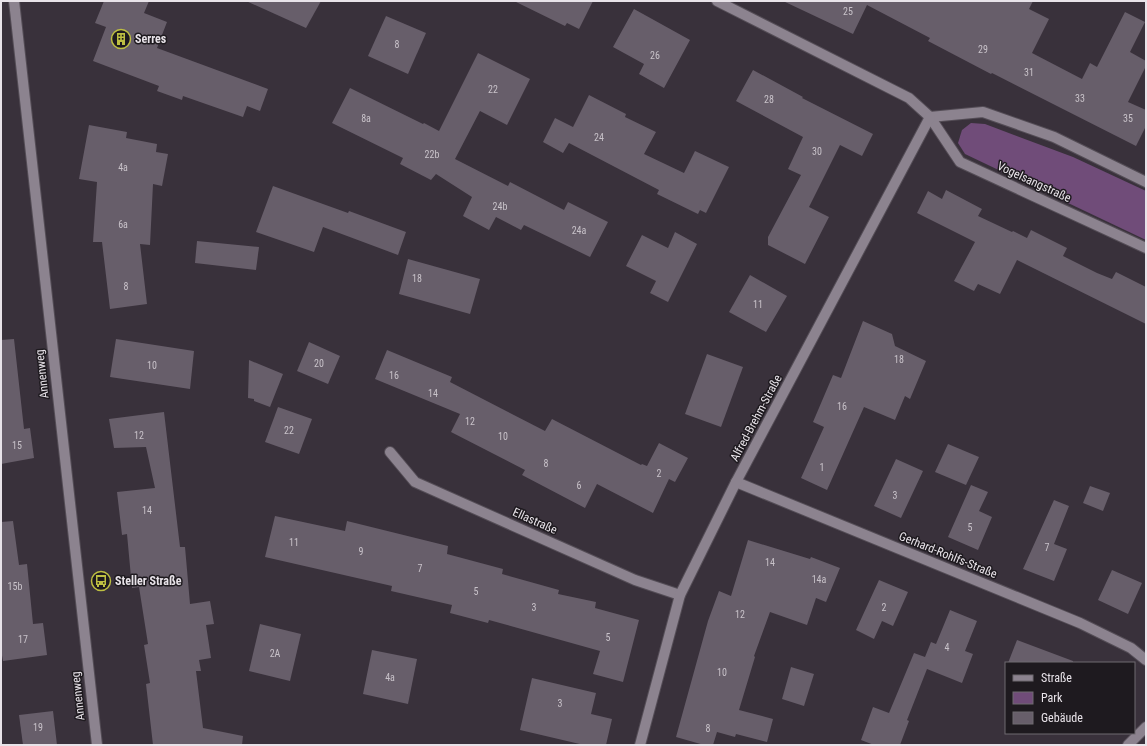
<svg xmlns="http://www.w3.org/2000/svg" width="1147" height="746" font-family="'Roboto Condensed',sans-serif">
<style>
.green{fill:#704c79}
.building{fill:#675e6a}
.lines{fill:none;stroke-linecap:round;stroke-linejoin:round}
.minor-casing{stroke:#544d56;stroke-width:12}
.minor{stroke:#8c838f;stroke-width:10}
.labels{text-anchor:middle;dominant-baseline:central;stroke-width:3;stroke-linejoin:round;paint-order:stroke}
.number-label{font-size:10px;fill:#c8c2c9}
.poi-label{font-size:12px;font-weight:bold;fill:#e8e3e9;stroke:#1e1a1f;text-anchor:start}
.street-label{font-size:12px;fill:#e8e3e9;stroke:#1e1a1f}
</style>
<rect width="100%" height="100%" fill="#39313b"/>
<polygon class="green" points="971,123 985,124 1073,157 1146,191 1146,240 965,154 958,143 962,130"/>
<g class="building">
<polygon points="104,1 149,1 144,13 167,22 157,48 268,89 260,111 247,106 243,117 183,96 182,100 157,91 159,86 93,61 106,27 95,23"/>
<polygon points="246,1 321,1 306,28"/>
<polygon points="514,1 593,1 579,29 567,23 565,26"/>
<polygon points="783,1 1033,1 1029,9 1049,19 1032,53 1082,79 1090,63 1097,67 1125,12 1145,22 1130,52 1146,61 1146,66 1128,102 1146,110 1146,126 1136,146 992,73 991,74 928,41 930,38 867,5 853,34"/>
<polygon points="634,9 690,40 664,88 639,74 644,64 613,47"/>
<polygon points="386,16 426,33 408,74 368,56"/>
<polygon points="478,53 530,79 507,125 480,111 455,159 508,186 510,182 564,210 568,202 608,222 590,257 524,225 521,230 496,217 489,230 463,216 472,197 436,174 431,180 400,164 403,158 332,123 350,88 423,124 424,123 439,131"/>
<polygon points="753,70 803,97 802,98 873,134 862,156 840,145 809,207 829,217 805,264 768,245 768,237 801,175 788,169 803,137 736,101"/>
<polygon points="589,95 626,114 625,117 656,132 644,154 684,173 695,151 729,167 706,213 700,210 698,214 657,194 659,190 569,143 563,153 543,142 555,118 573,127"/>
<polygon points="89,125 127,132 126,138 157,144 156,152 168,154 162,186 153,184 150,245 140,244 147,304 110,309 102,242 93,242 97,182 79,179"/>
<polygon points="273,186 348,213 349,211 406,232 398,255 323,227 314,252 256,232"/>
<polygon points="946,190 982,209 978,216 1012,232 1013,231 1027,238 1031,230 1067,248 1063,256 1097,273 1112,279 1116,272 1146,287 1146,324 1017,260 1000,294 978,284 974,291 954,281 975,242 917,213 928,191 942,199"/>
<polygon points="675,232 697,244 668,302 650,293 656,281 626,266 642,235 668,248"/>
<polygon points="197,241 259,247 256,270 195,263"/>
<polygon points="408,259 480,279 470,314 399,294"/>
<polygon points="750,275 787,296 766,332 729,312"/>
<polygon points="863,321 892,334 895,346 926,361 910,399 905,396 895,420 864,407 827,490 801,478 824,427 813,422 833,375 841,378"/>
<polygon points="14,339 24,429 30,428 34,458 1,464 1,340"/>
<polygon points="116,339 194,351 190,389 110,377"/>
<polygon points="309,342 340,356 328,384 297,371"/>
<polygon points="387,350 452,377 450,382 545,431 552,419 641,465 642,464 647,466 659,443 688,458 675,482 669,479 653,513 597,484 585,508 522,475 525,470 451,432 460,414 375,379"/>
<polygon points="707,354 743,367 721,427 685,414"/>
<polygon points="249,360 283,374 270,407 254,401 254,399 248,398"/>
<polygon points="278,407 312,419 299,454 265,442"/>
<polygon points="164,412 180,547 185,547 190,604 210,601 214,624 206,625 211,658 199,660 201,671 196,671 203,728 243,736 242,745 153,745 146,684 150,683 144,645 148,644 139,587 132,588 127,534 122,535 117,492 155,488 146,447 114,448 109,419"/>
<polygon points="948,444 979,457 966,485 935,472"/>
<polygon points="896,459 923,471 901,518 874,506"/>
<polygon points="971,485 988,492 979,511 992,517 978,550 948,537"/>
<polygon points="1090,486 1110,493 1103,511 1083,503"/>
<polygon points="1054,500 1069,506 1054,544 1067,549 1054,581 1023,569"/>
<polygon points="275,516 345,531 347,521 448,546 447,554 503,569 502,574 559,590 558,594 596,602 595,608 639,620 623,682 593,674 600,651 489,620 488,623 450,613 452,605 391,591 392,586 265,557"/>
<polygon points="13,521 19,565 27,564 33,624 43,623 47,655 3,661 1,650 1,522"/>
<polygon points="748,540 810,559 811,557 840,568 826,602 816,598 807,625 770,612 754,656 755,657 739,710 773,719 767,742 736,734 735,737 717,732 713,745 704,745 676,737 708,621 719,591 731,596"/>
<polygon points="1112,570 1142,583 1128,614 1098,600"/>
<polygon points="879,580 908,592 893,626 882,621 874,639 856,630"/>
<polygon points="950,610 977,621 965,651 973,654 962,683 927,669 907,720 909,721 900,745 874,745 861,740 873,707 889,713 914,653 925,657 931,642 936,644"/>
<polygon points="260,624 301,634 290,681 249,671"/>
<polygon points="1017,640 1073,661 1073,663 1008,663"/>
<polygon points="372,650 417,659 408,704 363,694"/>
<polygon points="791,667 814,674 804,706 782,699"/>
<polygon points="532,678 596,693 591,714 612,719 606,745 584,745 520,730"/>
<polygon points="53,711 57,745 23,745 19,715"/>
</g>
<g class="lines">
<g class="minor-casing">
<g id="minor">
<polyline points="14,1 97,745"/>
<polyline points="717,1 909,98 930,117 960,162 1146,248"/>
<polyline points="930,117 983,112 1054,137 1146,182"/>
<polyline points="390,452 415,482 635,580 680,595"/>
<polyline points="736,482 1080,623 1131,648 1146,660"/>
<polyline points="640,745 680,595 736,482 930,117"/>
<polyline points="1128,745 1146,727"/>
</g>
</g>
<use href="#minor" class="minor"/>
</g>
<defs>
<g id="building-ring" transform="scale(1)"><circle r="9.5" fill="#1e1a1f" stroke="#bebf42" stroke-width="1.5"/><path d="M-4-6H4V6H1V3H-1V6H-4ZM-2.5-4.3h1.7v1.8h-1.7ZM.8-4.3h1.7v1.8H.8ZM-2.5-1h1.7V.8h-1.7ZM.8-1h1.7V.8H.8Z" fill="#bebf42"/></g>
<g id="bus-ring" transform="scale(1)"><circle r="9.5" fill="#1e1a1f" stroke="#bebf42" stroke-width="1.5"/><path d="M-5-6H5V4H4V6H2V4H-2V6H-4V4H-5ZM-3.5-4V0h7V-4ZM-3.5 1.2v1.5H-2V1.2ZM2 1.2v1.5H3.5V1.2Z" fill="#bebf42"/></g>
</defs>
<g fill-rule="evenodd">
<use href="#building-ring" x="121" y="39"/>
<use href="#bus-ring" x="101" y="581"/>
</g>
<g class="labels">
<g class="number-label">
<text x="848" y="11">25</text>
<text x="397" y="44">8</text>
<text x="983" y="49">29</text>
<text x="655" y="55">26</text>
<text x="1029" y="72">31</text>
<text x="493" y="89">22</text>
<text x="1080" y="98">33</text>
<text x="769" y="99">28</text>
<text x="366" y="118">8a</text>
<text x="1128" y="118">35</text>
<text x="599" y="137">24</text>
<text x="817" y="151">30</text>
<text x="432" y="154">22b</text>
<text x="123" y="167">4a</text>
<text x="500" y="206">24b</text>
<text x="123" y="224">6a</text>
<text x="579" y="230">24a</text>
<text x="417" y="278">18</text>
<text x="126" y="286">8</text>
<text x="758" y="304">11</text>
<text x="899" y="359">18</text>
<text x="319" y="363">20</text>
<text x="152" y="365">10</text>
<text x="394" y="375">16</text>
<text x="433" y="393">14</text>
<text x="842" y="406">16</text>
<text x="470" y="421">12</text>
<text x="289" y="430">22</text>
<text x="139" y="435">12</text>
<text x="503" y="436">10</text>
<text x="17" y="445">15</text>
<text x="546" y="463">8</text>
<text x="822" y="467">1</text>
<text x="659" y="473">2</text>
<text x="579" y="485">6</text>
<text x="895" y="495">3</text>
<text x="147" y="510">14</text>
<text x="970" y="527">5</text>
<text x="294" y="542">11</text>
<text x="1047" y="547">7</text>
<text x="361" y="551">9</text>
<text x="770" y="562">14</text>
<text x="420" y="568">7</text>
<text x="819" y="579">14a</text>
<text x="15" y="586">15b</text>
<text x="476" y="591">5</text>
<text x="534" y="607">3</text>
<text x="884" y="607">2</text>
<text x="740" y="614">12</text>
<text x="608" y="637">5</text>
<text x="23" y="639">17</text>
<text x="947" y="647">4</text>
<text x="275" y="653">2A</text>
<text x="722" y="672">10</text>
<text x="390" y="677">4a</text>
<text x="560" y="703">3</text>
<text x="38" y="727">19</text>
<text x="708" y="728">8</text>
</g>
<g class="poi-label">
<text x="135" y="39">Serres</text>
<text x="115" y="581">Steller Straße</text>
</g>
<g class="street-label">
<text transform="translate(1034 182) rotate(25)">Vogelsangstraße</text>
<text transform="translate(42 374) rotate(-96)">Annenweg</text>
<text transform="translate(756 418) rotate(-62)">Alfred-Brehm-Straße</text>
<text transform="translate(535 521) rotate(24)">Ellastraße</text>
<text transform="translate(948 555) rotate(22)">Gerhard-Rohlfs-Straße</text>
<text transform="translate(78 696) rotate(-96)">Annenweg</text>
</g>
</g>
<rect width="1147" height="746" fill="none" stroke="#e8e3e9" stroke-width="4"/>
<rect x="1005" y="662" width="130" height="72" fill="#1e1a1f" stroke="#6f6a70"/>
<rect x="1013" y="675" width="20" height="6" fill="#8c838f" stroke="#6f6a70"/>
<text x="1041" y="682" font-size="12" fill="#e8e3e9">Straße</text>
<rect x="1013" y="692" width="20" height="12" fill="#704c79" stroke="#6f6a70"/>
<text x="1041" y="702" font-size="12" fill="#e8e3e9">Park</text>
<rect x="1013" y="712" width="20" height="12" fill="#675e6a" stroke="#6f6a70"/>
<text x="1041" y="722" font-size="12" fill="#e8e3e9">Gebäude</text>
</svg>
